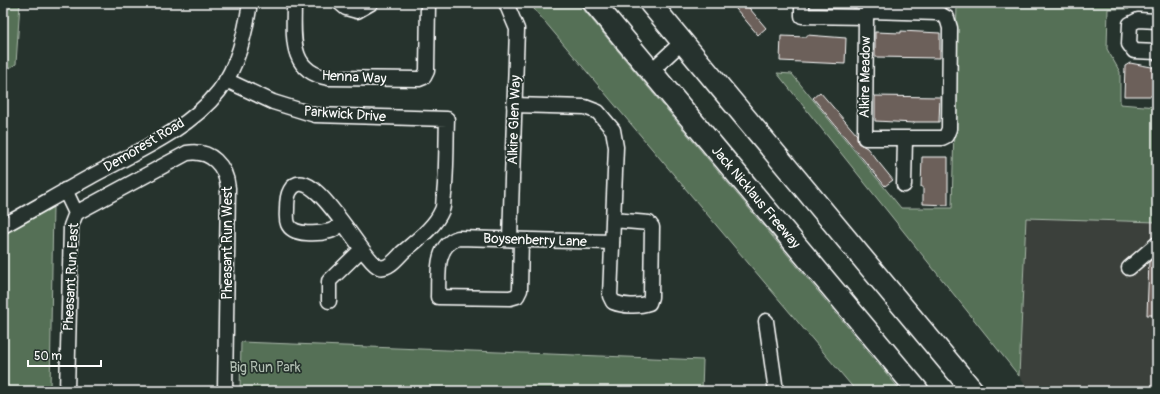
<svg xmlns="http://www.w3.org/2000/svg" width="1160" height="394" font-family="Pangolin,sans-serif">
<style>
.built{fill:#3b403a}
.green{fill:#557056;stroke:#aab8aa}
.building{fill:#6c605a;stroke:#fff}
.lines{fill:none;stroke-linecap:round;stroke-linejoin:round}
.minor-casing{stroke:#fff;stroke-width:17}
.highway-casing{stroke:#fff;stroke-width:24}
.minor{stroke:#26332d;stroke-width:14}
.highway{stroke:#26332d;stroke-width:21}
.labels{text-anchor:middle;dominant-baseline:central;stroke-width:3.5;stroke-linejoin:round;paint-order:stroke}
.street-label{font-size:14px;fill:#fff;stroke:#26332d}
.park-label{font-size:14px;fill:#b2bfb3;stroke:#26332d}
</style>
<rect width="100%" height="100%" fill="#26332d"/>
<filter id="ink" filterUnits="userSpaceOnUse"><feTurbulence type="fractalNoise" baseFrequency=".025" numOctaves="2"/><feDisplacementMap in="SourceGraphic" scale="8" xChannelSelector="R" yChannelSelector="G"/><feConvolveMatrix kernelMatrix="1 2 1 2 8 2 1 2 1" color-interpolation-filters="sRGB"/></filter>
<g filter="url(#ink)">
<polygon class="built" points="1026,218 1157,222 1157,391 1029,391 1019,376"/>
<g class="green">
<polygon points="3,3 20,3 16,64 3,72"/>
<polygon points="529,3 578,3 901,391 856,391"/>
<polygon points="957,3 1129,3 1129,9 1108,9 1107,49 1120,72 1120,104 1157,107 1157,222 1026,218 1019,376 777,73 792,74 901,208 952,208"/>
<polygon points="53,206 50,391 3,391 3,234"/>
<polygon points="241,342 703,360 702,391 240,391"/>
</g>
<g class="building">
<polygon points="731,3 745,3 766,28 758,35"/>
<polygon points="901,31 940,33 940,58 875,57 875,32 901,33"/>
<polygon points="807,35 846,38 845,64 780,61 781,36 807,37"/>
<polygon points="1130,63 1157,68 1157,96 1124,96 1125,66"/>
<polygon points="820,92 857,135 858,143 867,148 893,180 885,186 813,98"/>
<polygon points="875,96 940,97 939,122 914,122 914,123 875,121"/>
<polygon points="922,157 948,157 948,205 923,204 923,187 921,187"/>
<polygon points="1155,257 1157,257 1157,315 1147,315 1149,262"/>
</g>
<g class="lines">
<g class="minor-casing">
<g id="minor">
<path d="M294,3C294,35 288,72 329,78L419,79L424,77L427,71L428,3"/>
<polyline points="340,3 346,8 357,11 371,3"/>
<polyline points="506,3 517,29 510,239"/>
<polyline points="802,3 802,16 866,17"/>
<polygon points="869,11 938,13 947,18 950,28 949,129 946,136 942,138 865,138 866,17"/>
<polyline points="1157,21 1138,20 1130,24 1129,44 1134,51 1157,52"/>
<polyline points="651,71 682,42"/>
<path d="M226,80L273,102L315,115L447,119C446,145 447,170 444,195C443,200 444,206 442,210C435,227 417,240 403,252C397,258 388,270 379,267C363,262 310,155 290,191C287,196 287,203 287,209C287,214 286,219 288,224C293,236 319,234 330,231C334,230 339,226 343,223"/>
<path d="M514,105L585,107L598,112L613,130L616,147L610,296L613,302C623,306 638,307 649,303L651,297L652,227L649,223L613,220"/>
<polyline points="904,185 905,139"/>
<polyline points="65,190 76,213 71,226 67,391"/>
<path d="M76,213L187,153C211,149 226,166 228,188L225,391"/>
<path d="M3,226C32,210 61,193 90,177C132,154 189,130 219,91C238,66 245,34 250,3"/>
<path d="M521,240L520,290L517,296L510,298L438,297C439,275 434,246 458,238L612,242"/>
<polyline points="1129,268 1157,244"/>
<polyline points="329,301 329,281 361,250"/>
<polyline points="766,321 776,391"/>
</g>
</g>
<g class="highway-casing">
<g id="highway">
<polyline points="594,3 918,391"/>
<polyline points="650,3 973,391"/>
</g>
</g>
<use href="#minor" class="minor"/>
<use href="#highway" class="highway"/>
</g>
</g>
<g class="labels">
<g class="street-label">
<text transform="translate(354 77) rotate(3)">Henna Way</text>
<text transform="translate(865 77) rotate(-89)">Alkire Meadow</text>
<text transform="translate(345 114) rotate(4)">Parkwick Drive</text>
<text transform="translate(514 120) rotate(-88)">Alkire Glen Way</text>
<text transform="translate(144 145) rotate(-31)">Demorest Road</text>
<text transform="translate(756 197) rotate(50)">Jack Nicklaus Freeway</text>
<text transform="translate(535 240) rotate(2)">Boysenberry Lane</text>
<text transform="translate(227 243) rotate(-90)">Pheasant Run West</text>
<text transform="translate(71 277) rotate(-87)">Pheasant Run East</text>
</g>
<g class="park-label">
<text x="265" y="367">Big Run Park</text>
</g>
</g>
<rect width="1160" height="394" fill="none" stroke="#26332d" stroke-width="16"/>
<rect x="8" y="8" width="1144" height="378" fill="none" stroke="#fff" stroke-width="1.5" filter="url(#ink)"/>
<path d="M28 360v6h73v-6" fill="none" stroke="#ffffff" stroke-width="2"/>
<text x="34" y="360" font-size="12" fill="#ffffff" stroke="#26332d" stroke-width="3" paint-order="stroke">50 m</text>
</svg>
